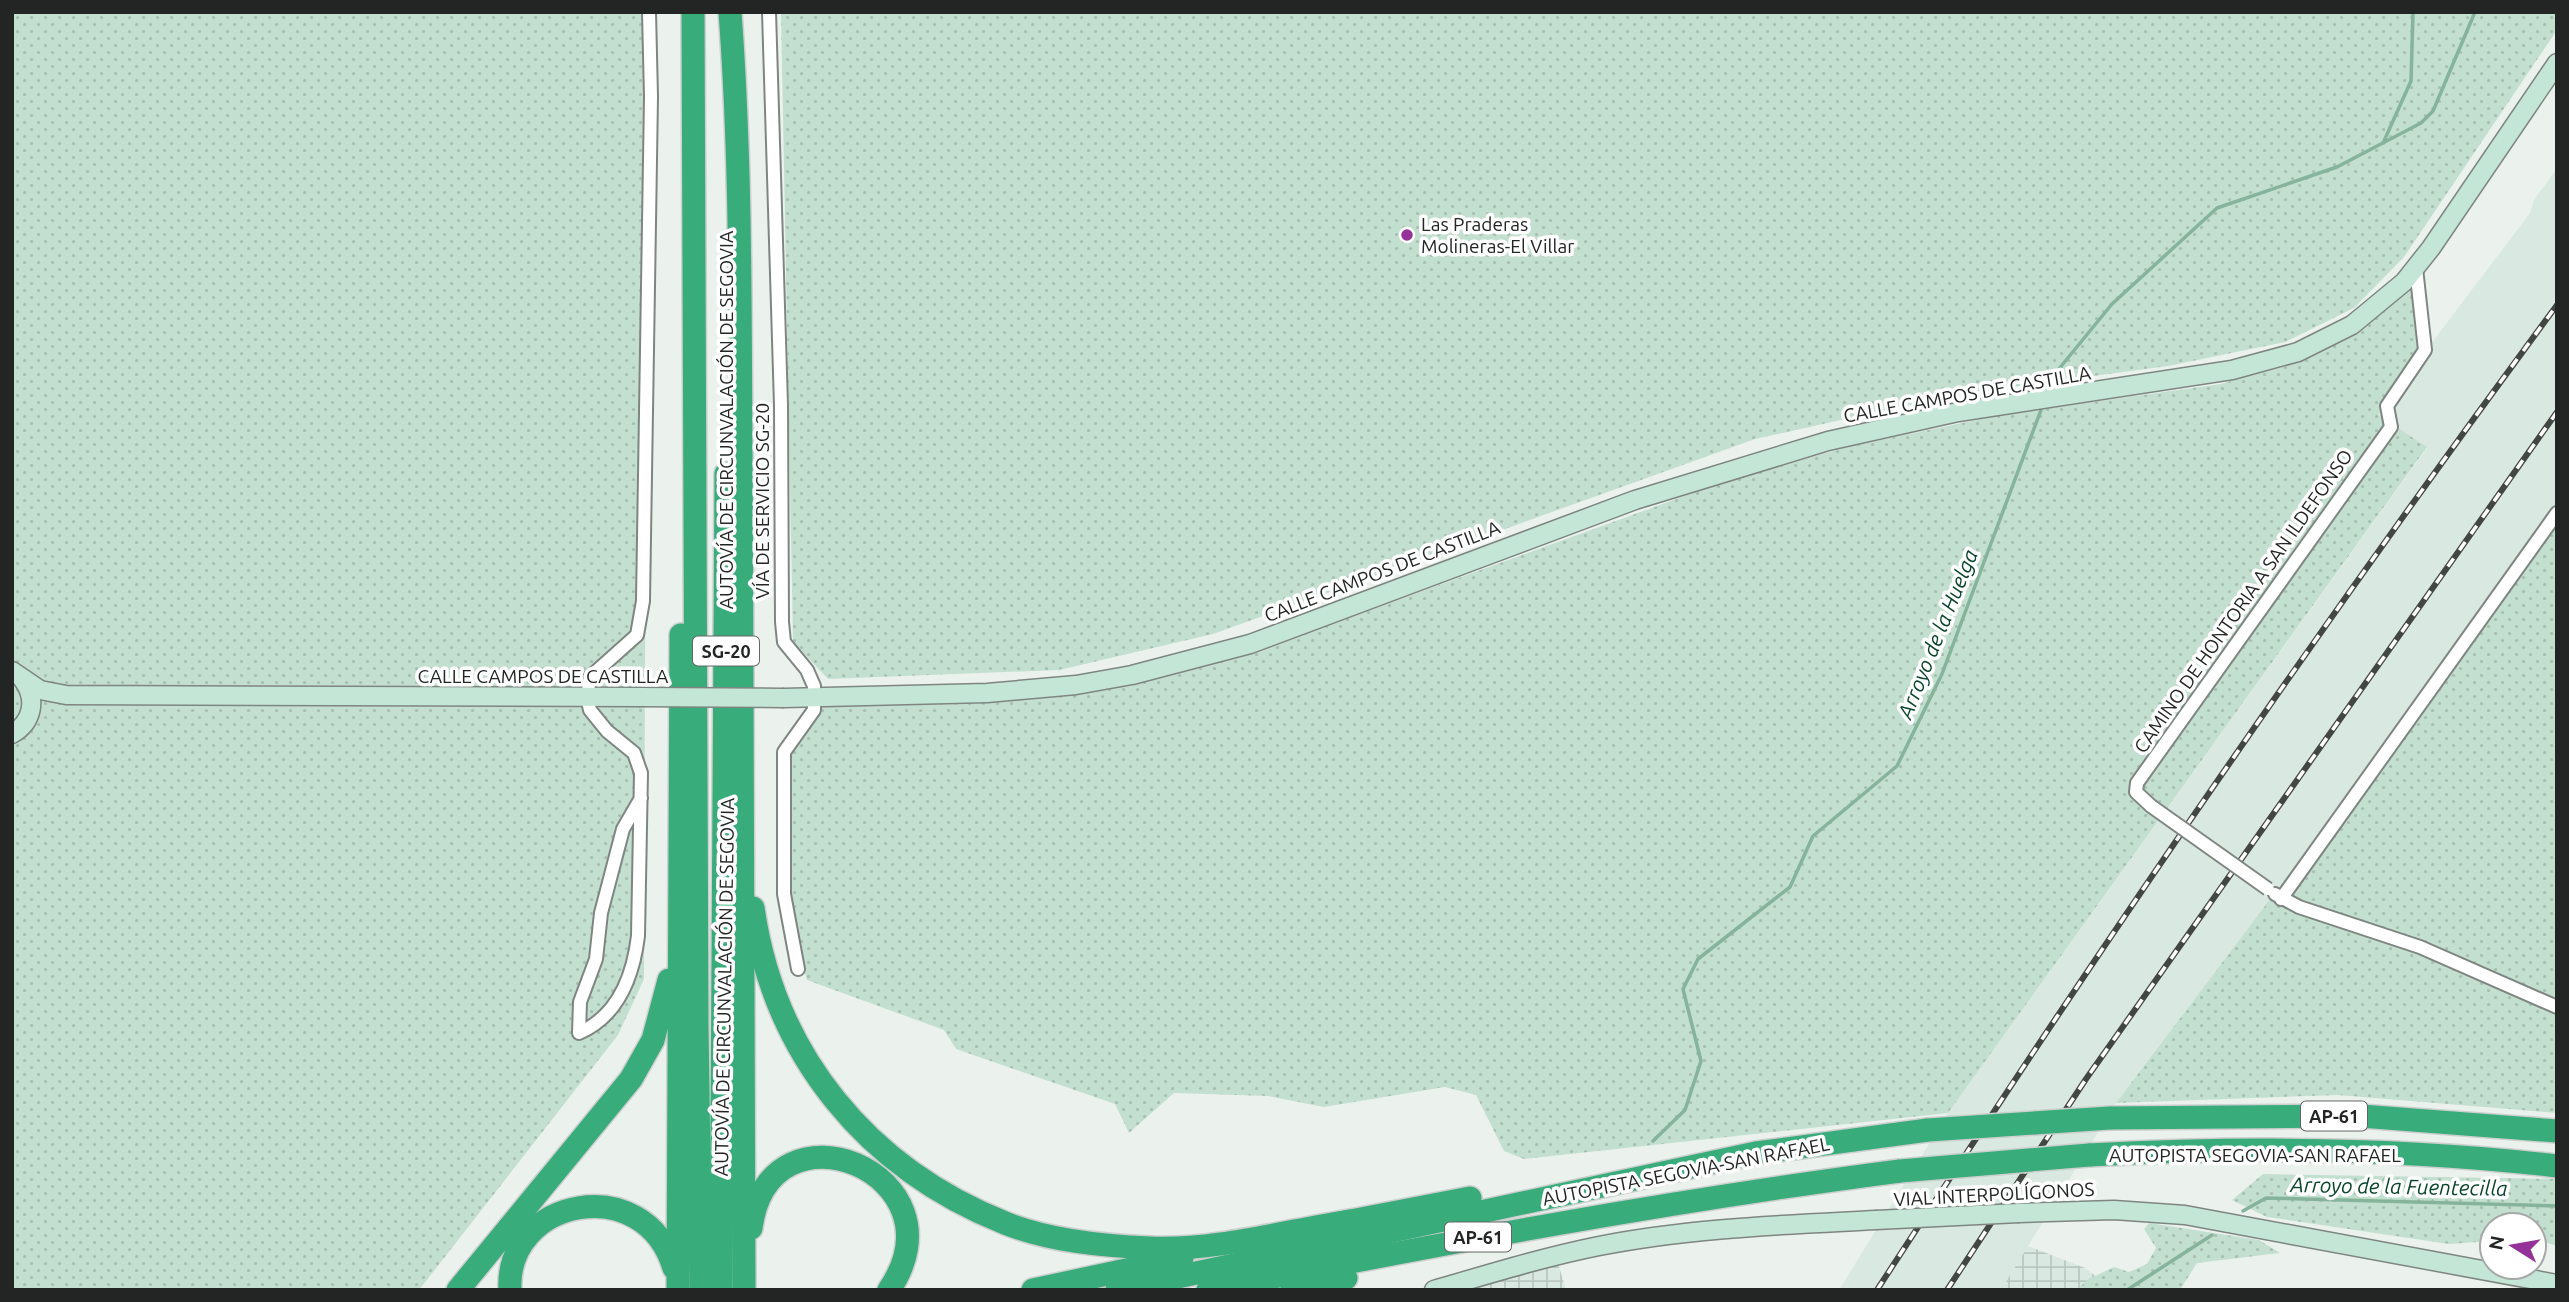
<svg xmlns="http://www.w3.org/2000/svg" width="2569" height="1302" font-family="Ubuntu,sans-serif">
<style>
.built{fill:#d9e8e0}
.industrial{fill:url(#industrial-grid)}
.grass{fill:url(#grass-dots)}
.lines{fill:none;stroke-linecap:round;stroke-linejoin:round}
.stream{stroke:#86b39b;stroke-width:3.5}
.street-casing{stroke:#7f8682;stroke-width:16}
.secondary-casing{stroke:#7f8682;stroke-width:21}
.highway-casing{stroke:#cecfcf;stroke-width:26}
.street{stroke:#fff;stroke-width:12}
.secondary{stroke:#c4e6d7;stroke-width:18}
.highway{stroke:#39ac7b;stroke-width:23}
.rail-casing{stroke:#434744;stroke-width:6}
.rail{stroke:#fff;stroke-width:3.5;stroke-dasharray:10;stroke-linecap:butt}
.street-bridge-casing{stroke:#7f8682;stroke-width:16;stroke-linecap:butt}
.secondary-bridge-casing{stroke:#7f8682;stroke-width:21;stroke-linecap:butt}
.highway-bridge-casing{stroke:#cecfcf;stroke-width:26;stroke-linecap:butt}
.street-bridge{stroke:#fff;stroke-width:12}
.secondary-bridge{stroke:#c4e6d7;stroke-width:18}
.highway-bridge{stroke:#39ac7b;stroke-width:23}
.poi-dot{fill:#943299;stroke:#fff;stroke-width:2.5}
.labels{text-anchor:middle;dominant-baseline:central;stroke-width:7;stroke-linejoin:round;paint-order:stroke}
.shield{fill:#fff;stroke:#646665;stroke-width:2}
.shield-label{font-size:18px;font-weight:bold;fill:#222523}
.poi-label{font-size:19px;fill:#222523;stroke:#fff;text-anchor:start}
.street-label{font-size:19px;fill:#222523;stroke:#fff}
.water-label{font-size:21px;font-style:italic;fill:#0a452d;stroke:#fff}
</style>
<defs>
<pattern id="industrial-grid" width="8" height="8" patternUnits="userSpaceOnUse" patternTransform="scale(1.75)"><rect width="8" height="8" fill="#d9e8e0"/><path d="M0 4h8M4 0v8" fill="none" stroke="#bac7c0"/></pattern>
<pattern id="grass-dots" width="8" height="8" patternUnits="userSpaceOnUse" patternTransform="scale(1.75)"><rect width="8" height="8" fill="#c3dfcf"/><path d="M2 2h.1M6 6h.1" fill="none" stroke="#a7bfb1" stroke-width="1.8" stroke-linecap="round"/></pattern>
</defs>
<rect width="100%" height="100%" fill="#ebf2ee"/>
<polygon class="built" points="2557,168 2557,520 2116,1103 2001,1290 1839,1290 1948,1113 2427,448 2377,415 2530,213 2534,200"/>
<g class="industrial">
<polygon points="2028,1246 2085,1268 2105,1283 2084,1290 2001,1290"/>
<polygon points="1554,1250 1566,1290 1416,1290"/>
</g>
<g class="grass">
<polygon points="12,12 644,12 647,66 644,979 618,1035 419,1290 14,1290"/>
<polygon points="781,12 2557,12 2557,30 2404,257 2354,308 2285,342 2168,366 1953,395 1755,439 1213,634 1059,670 828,679 793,642"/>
<polygon points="2415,285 2423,351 2378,415 2427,447 1948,1113 1524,1159 1504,1151 1476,1095 1445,1087 1324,1107 1268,1096 1174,1093 1129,1133 1115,1104 956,1049 944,1030 807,980 788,915 788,783 792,752 824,705 974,704 1102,688 1243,656 1715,485 1847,447 2000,415 2221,384 2313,355 2355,334"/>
<polygon points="2557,520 2557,1113 2338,1095 2116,1103"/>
<polygon points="2263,1174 2557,1179 2557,1246 2534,1239 2534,1225 2492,1225 2492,1241 2449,1244 2267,1217 2232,1200"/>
<polygon points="2149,1223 2259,1240 2280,1253 2197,1263 2180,1290 2077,1290 2087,1280 2114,1267 2129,1272 2147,1264 2156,1248 2144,1229"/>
</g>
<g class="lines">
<g class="stream">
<polyline points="2384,141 2411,81 2413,12"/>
<polyline points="2049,381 2112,304 2217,208 2337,167 2421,123 2433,111 2475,12"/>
<polyline points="1653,1141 1685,1110 1701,1061 1683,989 1698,959 1790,887 1813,836 1897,766 1942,674 2041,410"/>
<polyline points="2243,1211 2266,1198 2557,1206"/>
<polyline points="2127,1290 2212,1235"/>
</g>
<g class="street-casing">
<g id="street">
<polyline points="769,12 781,405 782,622 784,642 807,670 814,686 814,710 784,752 784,894 798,969"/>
<path d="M641,798L623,829L601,913L596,959L580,1002L579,1033C618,1016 633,977 638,936L641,773L634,753L607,731L590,710L587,697L590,677L637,635L643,601L651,97L649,12"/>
<polyline points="2151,806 2136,792 2137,783 2391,427 2387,406 2425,350 2416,268"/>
<polyline points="2275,894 2299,907 2420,947 2557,1007"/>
<polyline points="2281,899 2557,513"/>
</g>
</g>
<g class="secondary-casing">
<g id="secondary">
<polyline points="12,671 40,690 66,695 639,697"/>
<polyline points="784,698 987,693 1076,685 1132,675 1250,644 1635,500 1828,441 1958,412 2232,370 2298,352 2352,325 2404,282 2431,248 2557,63"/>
<path d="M12,734C33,722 37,699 23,680"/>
<polyline points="2019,1213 2114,1210 2185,1215 2557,1284"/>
<path d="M1434,1290C1489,1274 1544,1257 1599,1246C1690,1228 1783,1225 1876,1220"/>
</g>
</g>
<g class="highway-casing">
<g id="highway">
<polyline points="693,12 697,1026 701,1290"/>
<path d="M730,12C741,159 740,307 741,455C744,733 743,1011 744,1290"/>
<path d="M753,908C774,1055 867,1168 1005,1223C1049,1241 1103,1246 1150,1248C1214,1251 1286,1231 1350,1221"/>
<polyline points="2110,1118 2361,1116 2557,1131"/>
<path d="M2089,1155C2240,1147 2406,1148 2557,1166"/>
<polyline points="1335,1224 1470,1198"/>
<path d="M751,1228C769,1092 968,1174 889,1290"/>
<polyline points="458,1290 631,1079 653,1040 669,980"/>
<path d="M510,1290C505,1198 645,1170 674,1268"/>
<polyline points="678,1290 681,635"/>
<polyline points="721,1290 726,474"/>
<polyline points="1033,1290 1182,1258"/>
<polyline points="1117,1290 1756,1153 1928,1130"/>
<path d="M1208,1290C1438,1244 1668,1201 1900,1171"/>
<polyline points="1292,1290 1346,1278"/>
</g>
</g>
<use href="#street" class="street"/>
<use href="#secondary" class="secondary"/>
<use href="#highway" class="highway"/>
<g class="rail-casing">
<g id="rail">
<path d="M1877,1290C2094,955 2320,626 2557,305"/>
<polyline points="1947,1290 2086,1079 2557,412"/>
</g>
</g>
<use href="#rail" class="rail"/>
<g class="street-bridge-casing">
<polyline id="street-bridge" points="2151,806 2268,889"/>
</g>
<g class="secondary-bridge-casing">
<g id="secondary-bridge">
<polyline points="639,697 784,698"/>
<polyline points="1876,1220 2019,1213"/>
</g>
</g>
<g class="highway-bridge-casing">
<g id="highway-bridge">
<polyline points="1928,1130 2110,1118"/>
<polyline points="1900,1171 2089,1155"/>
</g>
</g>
<use href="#street-bridge" class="street-bridge"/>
<use href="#secondary-bridge" class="secondary-bridge"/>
<use href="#highway-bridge" class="highway-bridge"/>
</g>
<circle class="poi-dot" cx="1407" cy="235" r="7"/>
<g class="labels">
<g class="shield">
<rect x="693" y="636.5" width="66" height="29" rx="5"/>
<rect x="2301" y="1101.5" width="66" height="29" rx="5"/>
<rect x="1445" y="1222.5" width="66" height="29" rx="5"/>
</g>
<g class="shield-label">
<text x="726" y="651">SG-20</text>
<text x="2334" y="1116">AP-61</text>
<text x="1478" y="1237">AP-61</text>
</g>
<g class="poi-label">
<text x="1421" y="224">Las Praderas<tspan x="1421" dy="22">Molineras-El Villar</tspan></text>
</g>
<g class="street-label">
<text transform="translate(1967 394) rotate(-10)">CALLE CAMPOS DE CASTILLA</text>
<text transform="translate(726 420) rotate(-90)">AUTOVÍA DE CIRCUNVALACIÓN DE SEGOVIA</text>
<text transform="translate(762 501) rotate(-90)">VÍA DE SERVICIO SG-20</text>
<text transform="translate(1382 571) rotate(-21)">CALLE CAMPOS DE CASTILLA</text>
<text transform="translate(2243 601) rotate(-55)">CAMINO DE HONTORIA A SAN ILDEFONSO</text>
<text x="543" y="676">CALLE CAMPOS DE CASTILLA</text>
<text transform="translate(724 987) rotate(-89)">AUTOVÍA DE CIRCUNVALACIÓN DE SEGOVIA</text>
<text x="2255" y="1155">AUTOPISTA SEGOVIA-SAN RAFAEL</text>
<text transform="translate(1686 1171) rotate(-11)">AUTOPISTA SEGOVIA-SAN RAFAEL</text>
<text transform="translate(1994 1194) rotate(-3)">VIAL INTERPOLÍGONOS</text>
</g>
<g class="water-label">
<text transform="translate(1937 634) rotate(-68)">Arroyo de la Huelga</text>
<text transform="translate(2399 1186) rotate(1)">Arroyo de la Fuentecilla</text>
</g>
</g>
<rect width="2569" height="1302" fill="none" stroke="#222523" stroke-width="28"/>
<g transform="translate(2513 1246) rotate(281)"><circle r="33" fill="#ffffff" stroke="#a7a8a7" stroke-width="2"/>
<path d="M0-5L12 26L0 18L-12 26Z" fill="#943299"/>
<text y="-10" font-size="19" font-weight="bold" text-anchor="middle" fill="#222523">N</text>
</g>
</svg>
